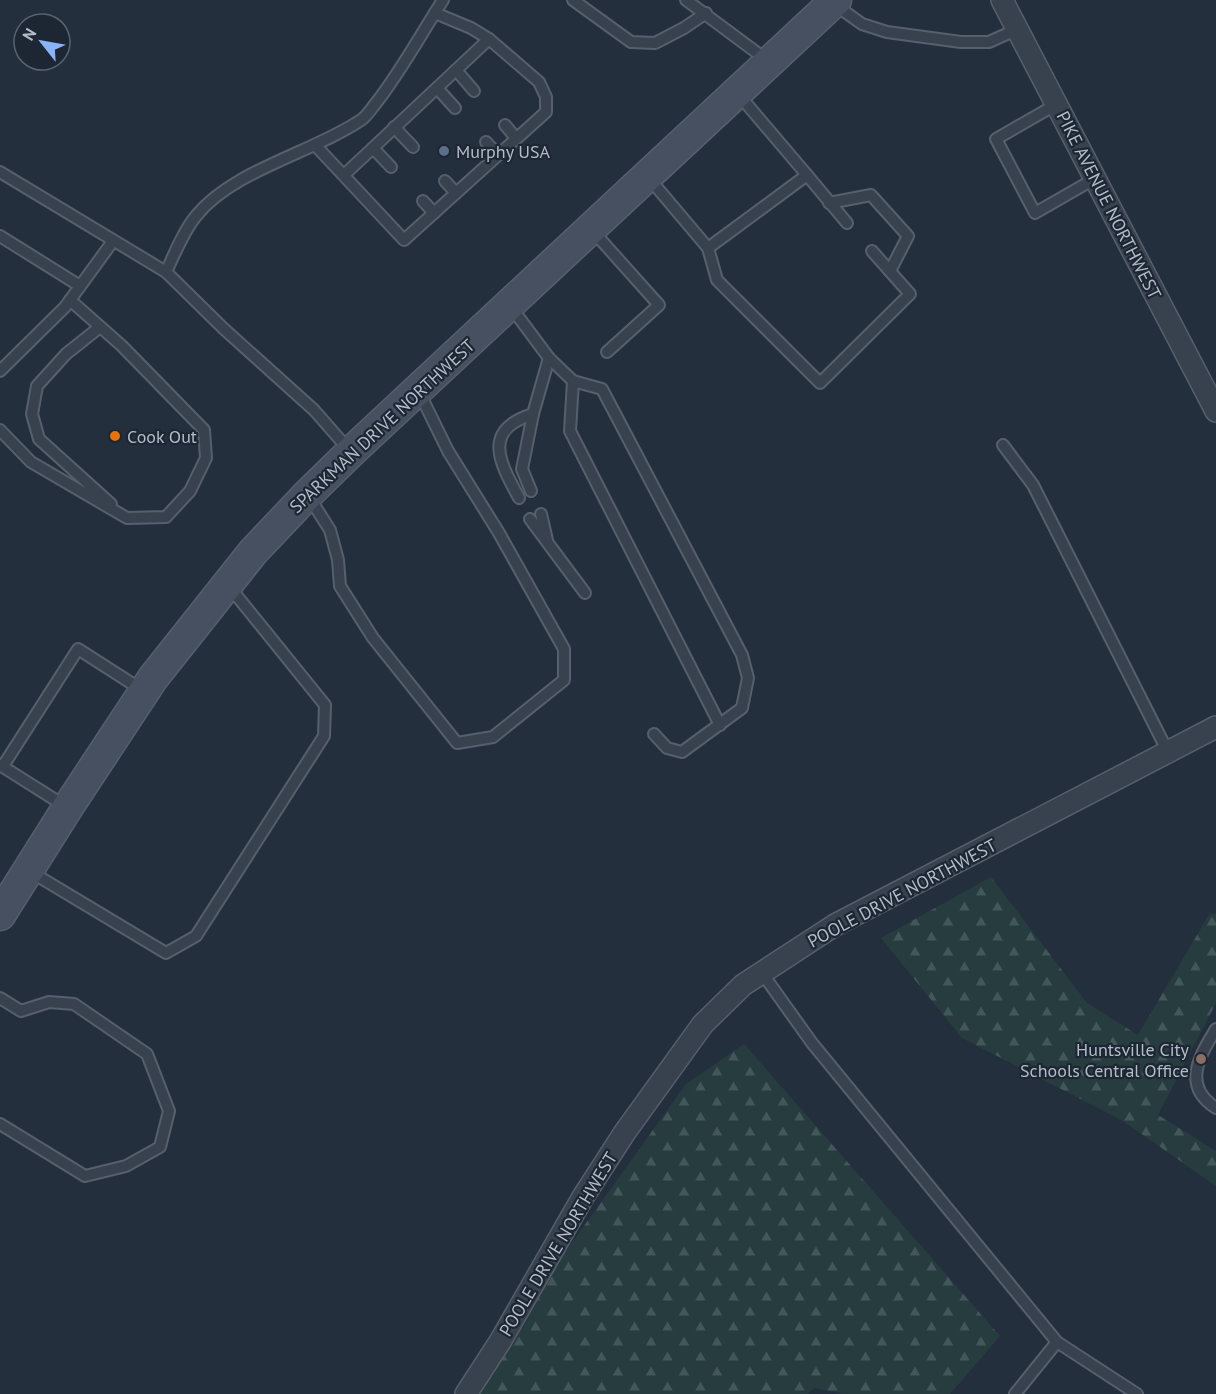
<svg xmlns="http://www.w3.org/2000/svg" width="1216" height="1394" font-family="'PT Sans',sans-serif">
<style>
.forest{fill:url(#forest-firs)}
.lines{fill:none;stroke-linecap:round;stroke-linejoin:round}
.lane-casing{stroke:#565f6c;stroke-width:14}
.street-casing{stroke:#565f6c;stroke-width:24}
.secondary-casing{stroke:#565f6c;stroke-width:33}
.lane{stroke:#38414e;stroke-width:10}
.street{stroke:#38414e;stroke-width:21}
.secondary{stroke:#465061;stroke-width:30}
.service-dot{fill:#5c6f8a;stroke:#1d2633;stroke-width:2}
.food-dot{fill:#e8710a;stroke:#1d2633;stroke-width:2}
.education-dot{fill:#8d6e63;stroke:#1d2633;stroke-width:2}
.labels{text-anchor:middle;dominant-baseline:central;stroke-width:4.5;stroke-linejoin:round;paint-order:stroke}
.poi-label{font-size:18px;fill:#b4bcc9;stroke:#1d2633;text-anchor:start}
.street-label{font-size:18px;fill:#b4bcc9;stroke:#1d2633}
</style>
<defs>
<pattern id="forest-firs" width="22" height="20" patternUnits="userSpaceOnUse" patternTransform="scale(1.5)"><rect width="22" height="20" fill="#263c3f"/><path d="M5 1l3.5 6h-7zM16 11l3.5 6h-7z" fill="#435659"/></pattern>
</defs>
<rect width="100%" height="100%" fill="#242f3e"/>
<g class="forest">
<polygon points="991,877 1087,1003 1138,1035 1210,913 1216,914 1216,1003 1158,1115 1216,1151 1216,1186 1123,1121 962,1038 881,938"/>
<polygon points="744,1044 1000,1336 950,1394 845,1394 814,1388 808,1394 478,1394 526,1322 561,1258 686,1084"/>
</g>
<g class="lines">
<g class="lane-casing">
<g id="lane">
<polyline points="573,0 631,42 655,43 684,28 706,13"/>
<polyline points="686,0 768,61"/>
<polyline points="834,4 862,24 887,32 961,42 989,42 1018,29"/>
<polyline points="456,70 474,91"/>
<polyline points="437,88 455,108"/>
<polyline points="1057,104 996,139 1035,213 1096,178"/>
<polyline points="505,125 516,138"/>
<polyline points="394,127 413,147"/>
<polyline points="486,142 498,155"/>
<polyline points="315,145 404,240 546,112 546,97 539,82 489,39 471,28 435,13"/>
<polyline points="373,148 391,167"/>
<polyline points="0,172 166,272 224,329 314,410 349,450"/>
<polyline points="344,175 489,39"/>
<polyline points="807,175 847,223"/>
<polyline points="648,177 708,248 717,280 820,383 910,294 872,251"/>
<polyline points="445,181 456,193"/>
<polyline points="423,201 434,213"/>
<polyline points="829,203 871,195 908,236 890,271"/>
<polyline points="592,230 659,305 607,352"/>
<polyline points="0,236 80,286"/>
<polyline points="708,248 807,175 739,95"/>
<path d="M166,272C175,253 183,232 196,216C233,170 312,153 361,120C367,116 371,109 376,103C401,71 421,34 443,0"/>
<polyline points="511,307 549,358 573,381 570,431 720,725"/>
<polyline points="100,327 66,354 37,386 32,414 39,439 111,504"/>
<polyline points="0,371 65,307 113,241"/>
<polyline points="573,381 602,389 742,655 748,678 742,708 682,752 667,748 654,734"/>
<polyline points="0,430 31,462 127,518 166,517 190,491 206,458 204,430 122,346 70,300"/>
<polyline points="1003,445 1033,485 1168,752"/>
<polyline points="531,491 522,469 533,414"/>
<polyline points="309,497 330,530 338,560 340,586 373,638 457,743 493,737 564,680 564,649 499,533 448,451 419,392"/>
<path d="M519,498C500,463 481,430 533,414L549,358"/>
<polyline points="541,514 547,540"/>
<polyline points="530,519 585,593"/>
<polyline points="0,765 65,806"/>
<polyline points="3,766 78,649 142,690"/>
<polyline points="31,872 166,953 196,936 324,736 325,705 228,585"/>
<polyline points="762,973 812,1043 1057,1342 1137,1394"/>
<polyline points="0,998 21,1011 49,1002 74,1004 147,1054 169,1111 160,1147 126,1166 85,1176 0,1124"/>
<path d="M1216,1029C1200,1055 1181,1086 1216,1108"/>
<polyline points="1015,1394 1057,1342"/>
</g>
</g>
<g class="street-casing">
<g id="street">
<polyline points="1002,0 1216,411"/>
<polyline points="466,1394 501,1340 583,1197 625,1132 703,1024 743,985 835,925 1216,727"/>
</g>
</g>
<g class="secondary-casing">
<polyline id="secondary" points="0,915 68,807 153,678 253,552 307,495 351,452 836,0"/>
</g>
<use href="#lane" class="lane"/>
<use href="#street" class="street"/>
<use href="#secondary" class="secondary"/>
</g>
<circle class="service-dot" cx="444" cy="151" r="6"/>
<circle class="food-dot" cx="115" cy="436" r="6"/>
<circle class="education-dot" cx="1201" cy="1059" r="6"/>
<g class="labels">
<g class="poi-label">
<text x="456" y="151">Murphy USA</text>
<text x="127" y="436">Cook Out</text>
<text x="1189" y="1049" text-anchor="end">Huntsville City<tspan x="1189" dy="21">Schools Central Office</tspan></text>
</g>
<g class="street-label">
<text transform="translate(1109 205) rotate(63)">PIKE AVENUE NORTHWEST</text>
<text transform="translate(382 426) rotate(-43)">SPARKMAN DRIVE NORTHWEST</text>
<text transform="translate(902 893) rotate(-28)">POOLE DRIVE NORTHWEST</text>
<text transform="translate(558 1244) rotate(-59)">POOLE DRIVE NORTHWEST</text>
</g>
</g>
<g transform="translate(42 42) rotate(301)"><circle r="28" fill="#1d2633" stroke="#59626f" stroke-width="1.5"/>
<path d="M0-4.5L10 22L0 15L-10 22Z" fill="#8ab4f8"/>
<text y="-9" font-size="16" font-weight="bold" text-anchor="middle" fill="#b4bcc9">N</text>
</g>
</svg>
